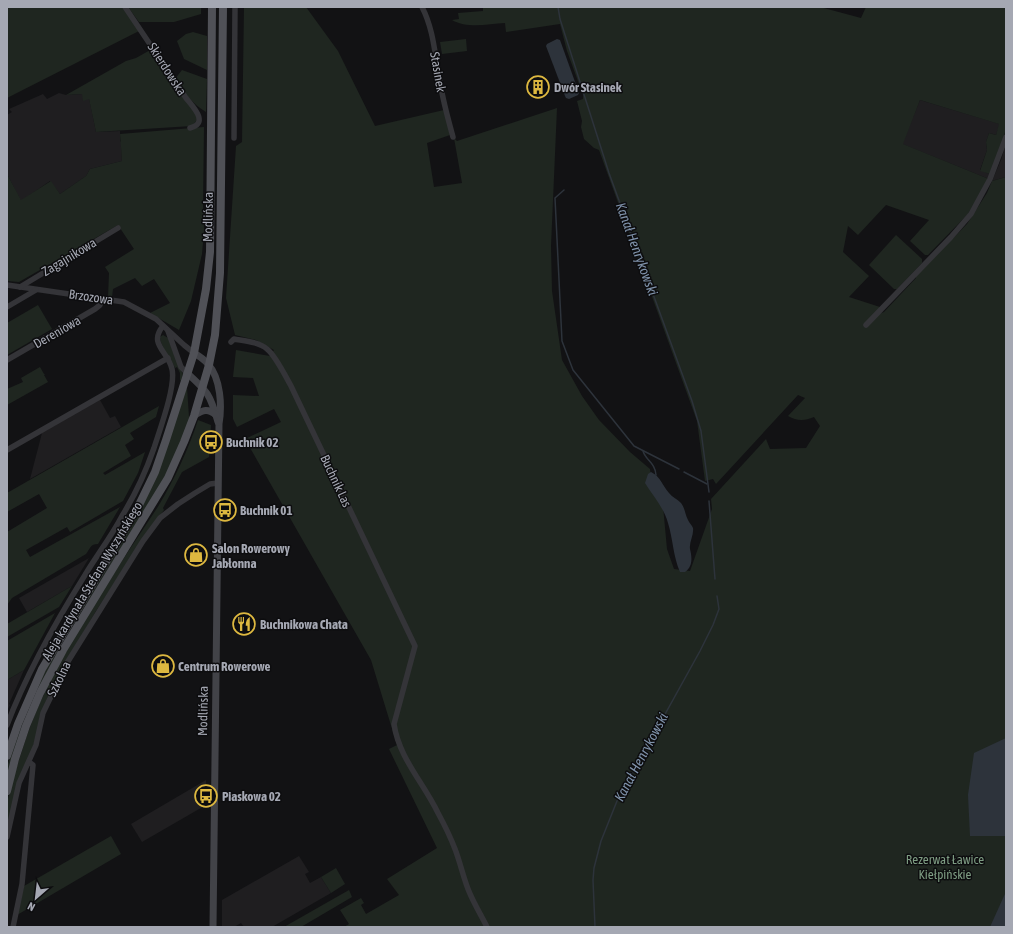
<svg xmlns="http://www.w3.org/2000/svg" width="1013" height="934" font-family="'Asap Condensed',sans-serif">
<style>
.built{fill:#1f1e20}
.green{fill:#1f2620}
.water{fill:#2d333b}
.lines{fill:none;stroke-linecap:round;stroke-linejoin:round}
.stream{stroke:#2d333b;stroke-width:1.5}
.street{stroke:#343438;stroke-width:5.5}
.secondary{stroke:#424348;stroke-width:7}
.primary{stroke:#505157;stroke-width:8}
.labels{text-anchor:middle;dominant-baseline:central;stroke-width:3;stroke-linejoin:round;paint-order:stroke}
.street-label{font-size:13px;fill:#a5a8b3;stroke:#0d0d0f}
.poi-label{font-size:13px;font-weight:bold;fill:#a5a8b3;stroke:#0d0d0f;text-anchor:start}
.park-label{font-size:13px;fill:#7e9c83;stroke:#0d0d0f}
.water-label{font-size:14px;font-style:italic;fill:#7f92aa;stroke:#0d0d0f}
</style>
<rect width="100%" height="100%" fill="#121214"/>
<g class="built">
<polygon points="59,93 66,95 82,94 89,98 96,132 120,131 120,141 121,142 122,161 90,169 86,176 60,194 50,181 21,201 7,174 7,115 12,112 9,109 43,94 47,99"/>
<polygon points="920,100 1000,124 996,135 989,133 986,142 987,150 980,170 990,174 989,179 902,144"/>
<polygon points="1006,143 1006,177 992,181 1001,160"/>
<polygon points="100,400 110,418 115,416 121,427 30,479 42,433"/>
<polygon points="89,558 72,586 27,612 19,598"/>
<polygon points="24,670 9,704 10,705 7,711 7,680"/>
<polygon points="206,780 206,805 142,842 131,824"/>
<polygon points="299,856 309,872 305,874 310,883 321,877 331,893 272,927 244,927 241,923 234,927 222,927 222,900"/>
</g>
<g class="green">
<polygon points="7,7 124,7 139,31 7,98"/>
<polygon points="128,7 201,7 201,14 174,22 139,22"/>
<path d="M244,7H306L338,51L375,126L444,110L450,135L427,143L434,187L462,183L454,138L457,141L557,108L551,246L552,291L562,360L582,396L599,420L630,452L650,469L651,477L663,506L667,549L674,569L690,571L712,509L711,499L766,439L770,449L806,448L820,426L814,417C804,421 797,421 788,416L805,398L798,395L716,484L713,479L705,481L697,421L599,150L594,148L584,139L581,127L582,121L577,101L583,99V95L567,51L560,24L506,32L505,23C488,24 468,29 452,20L459,19L458,13L483,11V7H820L861,18L866,7L1006,8V129L999,153L990,174L980,171L987,150L986,142L989,133L996,135L999,124L920,100L903,144L989,179L968,214L928,255H925L910,241L929,220L886,205L858,235L848,226L843,252L869,276L849,297L880,307L879,314L884,312L916,278V276L967,224L987,193L992,181L1006,177V927H344L349,924L340,910L361,898L364,903L361,905L366,914L399,895L387,879L437,848L389,749L397,745L371,660L245,439L281,422L274,409L237,427L233,419V395L259,396L253,378L233,377L236,350L270,356L274,350L256,340L235,335L226,298L236,146L242,142Z"/>
<polygon points="193,32 207,36 207,70 184,59 177,41 186,34"/>
<polygon points="466,39 467,51 442,54 440,42"/>
<polygon points="152,49 195,111 198,119 192,126 96,132 89,99 83,101 82,94 66,95 126,61 136,58"/>
<path d="M182,70L207,79L206,112C191,103 185,93 175,79Z"/>
<polygon points="204,127 203,205 204,230 202,254 191,301 179,330 150,313 170,303 154,279 142,286 135,278 113,289 112,297 108,297 109,273 105,267 134,249 118,225 19,282 7,281 7,174 21,200 51,181 60,194 86,176 90,169 122,161 120,134"/>
<polygon points="896,235 922,259 922,263 897,289 894,289 869,265"/>
<polygon points="38,305 52,329 7,355 7,323"/>
<path d="M163,335L168,338L179,367L183,374L181,381L180,380V373L177,367L175,368C171,358 160,346 160,337Z"/>
<polygon points="40,367 44,374 45,374 44,375 48,382 7,405 7,389 23,382 21,378"/>
<polygon points="187,387 189,417 191,418 167,474 64,640 49,668 7,777 7,767 16,739 47,666 131,525"/>
<path d="M159,406L156,417L130,433L134,439L125,445L131,456L103,473L105,475L145,452L138,473L123,501L70,532L67,527L26,550L30,557L120,507L98,544C90,544 90,549 86,554L12,598L7,605V532L47,508L39,494L7,512V493Z"/>
<path d="M198,420L211,425C211,432 209,438 209,445C209,450 210,451 209,457L182,472L163,508L164,510L149,529L96,611L66,662L50,691L40,716L36,737L7,828C7,820 6,812 7,804C10,786 16,769 22,751C43,682 83,622 122,561C134,542 147,524 159,505C175,478 188,450 198,420Z"/>
<polygon points="72,586 59,607 7,637 7,624"/>
<polygon points="55,613 24,670 7,680 7,641"/>
<polygon points="111,836 121,854 17,915 24,886"/>
<polygon points="336,868 345,884 331,893 321,877"/>
<polygon points="349,890 352,897 301,927 284,927"/>
</g>
<g class="water">
<polygon points="557,39 560,40 579,93 578,95 569,99 566,98 565,96 546,46 547,44"/>
<path d="M651,472C661,477 662,485 669,493C672,497 677,499 681,503C685,508 685,514 688,520C689,523 692,525 693,528C694,535 689,542 690,549C692,557 693,567 685,572H680C673,556 673,539 668,523C664,508 653,496 645,483L648,474Z"/>
<polygon points="1006,738 1006,836 970,836 968,795 974,753"/>
<polygon points="1006,892 1006,927 990,927 1004,896"/>
</g>
<g class="lines">
<g class="stream">
<polyline points="558,7 560,19 609,173 692,401 701,431 709,492"/>
<polyline points="564,190 555,198 562,341 573,370 634,446 679,469"/>
<path d="M643,451C646,461 655,462 656,475"/>
<polyline points="684,472 707,484"/>
<polyline points="709,501 715,579"/>
<polyline points="595,927 593,880 594,868 601,841 617,801 700,651 713,625 719,609 717,596"/>
</g>
<g class="street">
<path d="M125,7L186,98C192,106 210,123 190,128"/>
<path d="M422,7C434,30 435,57 440,82C443,101 448,119 453,137"/>
<polyline points="234,138 235,7"/>
<polyline points="7,285 124,302 156,319 184,345 194,353"/>
<polyline points="20,287 118,228"/>
<polyline points="7,307 36,290"/>
<polyline points="866,325 951,237 971,214 990,179 1006,137"/>
<polyline points="168,331 181,367 187,373"/>
<path d="M231,342L234,339C245,341 259,342 267,349C275,355 286,377 291,386L415,646L394,724C399,758 423,782 438,813C444,824 450,836 455,849C460,862 463,876 468,889C473,902 481,915 487,927"/>
<polyline points="7,360 95,309 100,305 102,299"/>
<polyline points="7,450 168,358"/>
<path d="M7,725C27,672 55,623 85,575C97,555 111,537 122,516C135,495 146,471 154,448C160,429 176,386 172,369C168,351 148,344 163,326"/>
<polyline points="7,837 19,783 36,745 43,713 67,663 143,541 160,518 178,504 195,493 210,484 218,483"/>
<polyline points="13,927 22,884 33,765 29,762"/>
</g>
<g class="secondary">
<path d="M194,353C199,356 204,359 208,364C221,379 222,406 219,424L213,927"/>
<path d="M187,373C208,392 210,394 218,422"/>
<path d="M195,415C203,410 208,408 216,415"/>
</g>
<g class="primary">
<polyline points="7,756 18,724 42,669 116,545 139,505 155,472 166,440 194,353 206,289 210,252 212,7"/>
<polyline points="7,791 15,759 26,726 40,693 63,650 168,478 184,442 194,416 209,365 215,335 220,273 223,7"/>
</g>
</g>
<defs>
<g id="building-ring" transform="scale(1.15)"><circle r="9.5" fill="#0d0d0f" stroke="#ddb840" stroke-width="1.5"/><path d="M-4-6H4V6H1V3H-1V6H-4ZM-2.5-4.3h1.7v1.8h-1.7ZM.8-4.3h1.7v1.8H.8ZM-2.5-1h1.7V.8h-1.7ZM.8-1h1.7V.8H.8Z" fill="#ddb840"/></g>
<g id="bus-ring" transform="scale(1.15)"><circle r="9.5" fill="#0d0d0f" stroke="#ddb840" stroke-width="1.5"/><path d="M-5-6H5V4H4V6H2V4H-2V6H-4V4H-5ZM-3.5-4V0h7V-4ZM-3.5 1.2v1.5H-2V1.2ZM2 1.2v1.5H3.5V1.2Z" fill="#ddb840"/></g>
<g id="shop-ring" transform="scale(1.15)"><circle r="9.5" fill="#0d0d0f" stroke="#ddb840" stroke-width="1.5"/><path d="M-5-2.5h2.3a2.7 3.5 0 0 1 5.4 0H5L5.5 6h-11ZM-1.5-2.5h3a1.5 2.3 0 0 0-3 0Z" fill="#ddb840"/></g>
<g id="restaurant-ring" transform="scale(1.15)"><circle r="9.5" fill="#0d0d0f" stroke="#ddb840" stroke-width="1.5"/><path d="M-5-6h1v4h1v-4h1v4h1v-4h1v5L-1.5 .5V6h-2V.5L-5-1ZM5-6V6H3V1.5H1.5Q1.5-4 5-6Z" fill="#ddb840"/></g>
</defs>
<g fill-rule="evenodd">
<use href="#building-ring" x="538" y="87"/>
<use href="#bus-ring" x="211" y="442"/>
<use href="#bus-ring" x="225" y="510"/>
<use href="#shop-ring" x="196" y="555"/>
<use href="#restaurant-ring" x="244" y="624"/>
<use href="#shop-ring" x="163" y="666"/>
<use href="#bus-ring" x="206" y="796"/>
</g>
<g class="labels">
<g class="street-label">
<text transform="translate(167 69) rotate(57)">Skierdowska</text>
<text transform="translate(438 72) rotate(80)">Stasinek</text>
<text transform="translate(208 217) rotate(-89)">Modlińska</text>
<text transform="translate(69 257) rotate(-31)">Zagajnikowa</text>
<text transform="translate(91 297) rotate(8)">Brzozowa</text>
<text transform="translate(57 332) rotate(-30)">Dereniowa</text>
<text transform="translate(336 481) rotate(65)">Buchnik Las</text>
<text transform="translate(92 581) rotate(-59)">Aleja kardynała Stefana Wyszyńskiego</text>
<text transform="translate(59 679) rotate(-64)">Szkolna</text>
<text transform="translate(203 711) rotate(-89)">Modlińska</text>
</g>
<g class="poi-label">
<text x="554" y="87">Dwór Stasinek</text>
<text x="226" y="442">Buchnik 02</text>
<text x="240" y="510">Buchnik 01</text>
<text x="212" y="548">Salon Rowerowy<tspan x="212" dy="15">Jabłonna</tspan></text>
<text x="260" y="624">Buchnikowa Chata</text>
<text x="178" y="666">Centrum Rowerowe</text>
<text x="222" y="796">Piaskowa 02</text>
</g>
<g class="park-label">
<text x="945" y="859">Rezerwat Ławice<tspan x="945" dy="15">Kiełpińskie</tspan></text>
</g>
<g class="water-label">
<text transform="translate(637 249) rotate(70)">Kanał Henrykowski</text>
<text transform="translate(641 757) rotate(-62)">Kanał Henrykowski</text>
</g>
</g>
<rect width="1013" height="934" fill="none" stroke="#a5a8b3" stroke-width="16"/>
<g transform="translate(36 898) rotate(208)" stroke="#0d0d0f" stroke-width="3" paint-order="stroke">
<path d="M0-3L7 15L0 10L-7 15Z" fill="#a5a8b3"/>
<text y="-6" font-size="11" font-weight="bold" text-anchor="middle" fill="#a5a8b3">N</text>
</g>
</svg>
